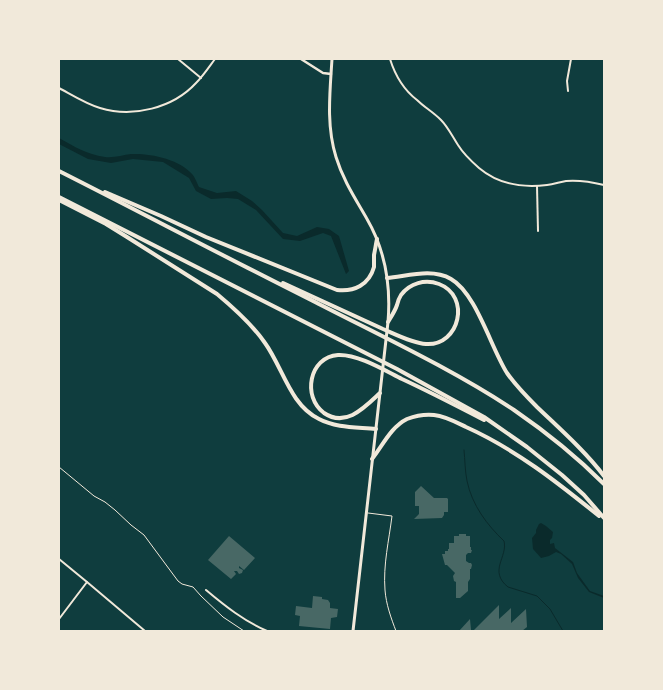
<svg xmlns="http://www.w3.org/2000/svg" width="663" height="690" font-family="'Roboto Condensed',sans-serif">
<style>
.water{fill:#0a2a2b}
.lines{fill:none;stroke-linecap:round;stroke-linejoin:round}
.stream{stroke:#0a2a2b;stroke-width:1}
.building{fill:#486865}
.path{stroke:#f1e9da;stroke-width:1}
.service{stroke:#f1e9da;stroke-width:1}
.minor{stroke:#f1e9da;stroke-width:2}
.tertiary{stroke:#f1e9da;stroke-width:2.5}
.secondary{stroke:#f1e9da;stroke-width:3}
.motorway{stroke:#f1e9da;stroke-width:4}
</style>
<rect width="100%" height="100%" fill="#0f3d3e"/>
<g class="water">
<path d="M59,138C75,147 86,154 105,157C114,158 123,155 131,154C150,153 179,159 192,174C195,177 197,183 199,187L217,193L236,191L252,201L262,210L283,233L297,236L317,227L329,229L339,236L349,271L346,274L331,236L323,233L300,241L283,239L256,210L238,199L227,198L211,199L196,191L189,178L163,162L133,159L111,163L88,159L59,144Z"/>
<polygon points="541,523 546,526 553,532 552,538 550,540 550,544 554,543 555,548 573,562 577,573 590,591 604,596 604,598 589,592 578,578 572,564 561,554 556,552 549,556 541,558 533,549 532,538 536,533 536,530 539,524"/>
</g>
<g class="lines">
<path class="stream" d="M464,450C465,460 465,471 467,481C472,505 487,525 504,541C508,557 488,571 508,587L537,596L550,609L563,631"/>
</g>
<g class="building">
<polygon points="421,486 434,498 447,498 448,499 448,512 444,512 444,515 442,518 414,519 419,514 419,506 415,506 415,492"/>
<polygon points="459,534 466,534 466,536 470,536 470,547 471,547 471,550 472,550 471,553 468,553 466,555 466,561 469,563 471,563 472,565 471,569 470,569 470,579 468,582 468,591 460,598 456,598 456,582 454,581 453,576 455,573 447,565 445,565 442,554 445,554 445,551 448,551 448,549 449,549 449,543 454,543 454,536 459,536"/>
<polygon points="229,536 255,558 244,570 239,566 239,568 243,570 242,573 239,574 237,571 234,571 236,574 231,579 208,560"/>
<polygon points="313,596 322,597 322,599 328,600 330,603 330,608 338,609 337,617 331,618 330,629 299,626 300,616 295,615 296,606 312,608"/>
<polygon points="499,605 499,619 511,608 511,623 526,609 527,627 522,631 473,631"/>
<polygon points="470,619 471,630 469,631 459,631"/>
</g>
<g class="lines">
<polyline class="path" points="59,467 94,496 105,502 115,510 131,525 144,535 178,581 182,584 193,587 201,596 223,617 244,631"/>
<path class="service" d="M368,513L392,516C389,540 383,565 385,590C386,604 391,618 396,631"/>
<g class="minor">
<polyline points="178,59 201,78"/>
<path d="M390,59C395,75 404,90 417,100C424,107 433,112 441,120C448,127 452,136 458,145C463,153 471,161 479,168C498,184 523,188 547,185C554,184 560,182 566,181C579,180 592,182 604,185"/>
<path d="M59,88C72,95 86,104 100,108C133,118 173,108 196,83C203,76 209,67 215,59"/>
<polyline points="568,91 567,81 571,59"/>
<polyline points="537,186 538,231"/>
<polyline points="59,559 87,582 145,631"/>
<path d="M206,590C225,606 244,621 267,631"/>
<polyline points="59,619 87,582"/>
</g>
<polyline class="tertiary" points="301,59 323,73 331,74"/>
<path class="secondary" d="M332,59C330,92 326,125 336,157C343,180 355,198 367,219C385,250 391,286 388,322L353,631"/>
<g class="motorway">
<path d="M59,171C144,214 229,259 315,302C381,336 452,369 514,410C546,432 577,457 604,484"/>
<path d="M105,192L161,216L206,237L337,290C354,292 369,285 374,267C374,263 374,259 374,255C375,250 376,244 377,239"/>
<polyline points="59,197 397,369 484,417 527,447 562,475 584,495 604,518"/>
<path d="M59,200L106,224L127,237L217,294C235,309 252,324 265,343C283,368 290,405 319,419C336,428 357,427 376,429"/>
<path d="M387,278C408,276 432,268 451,279C476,293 491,348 507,373C516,386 527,397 537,407C560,429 585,451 604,476"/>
<path d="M283,283C316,298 350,314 383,329C397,335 412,343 426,344C460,346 471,296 439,284C425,279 410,283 401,295C399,298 398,301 397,305C395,311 391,317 388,322"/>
<path d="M380,393C365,407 346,428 324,413C302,397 309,357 338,355C358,354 384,370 402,379C430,392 457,406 484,420"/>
<path d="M372,459C383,445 391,427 407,419C415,416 425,414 434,415C445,416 456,422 466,427C515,449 557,482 599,516"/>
</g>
</g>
<rect width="663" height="690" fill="none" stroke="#f1e9da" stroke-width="120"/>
</svg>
